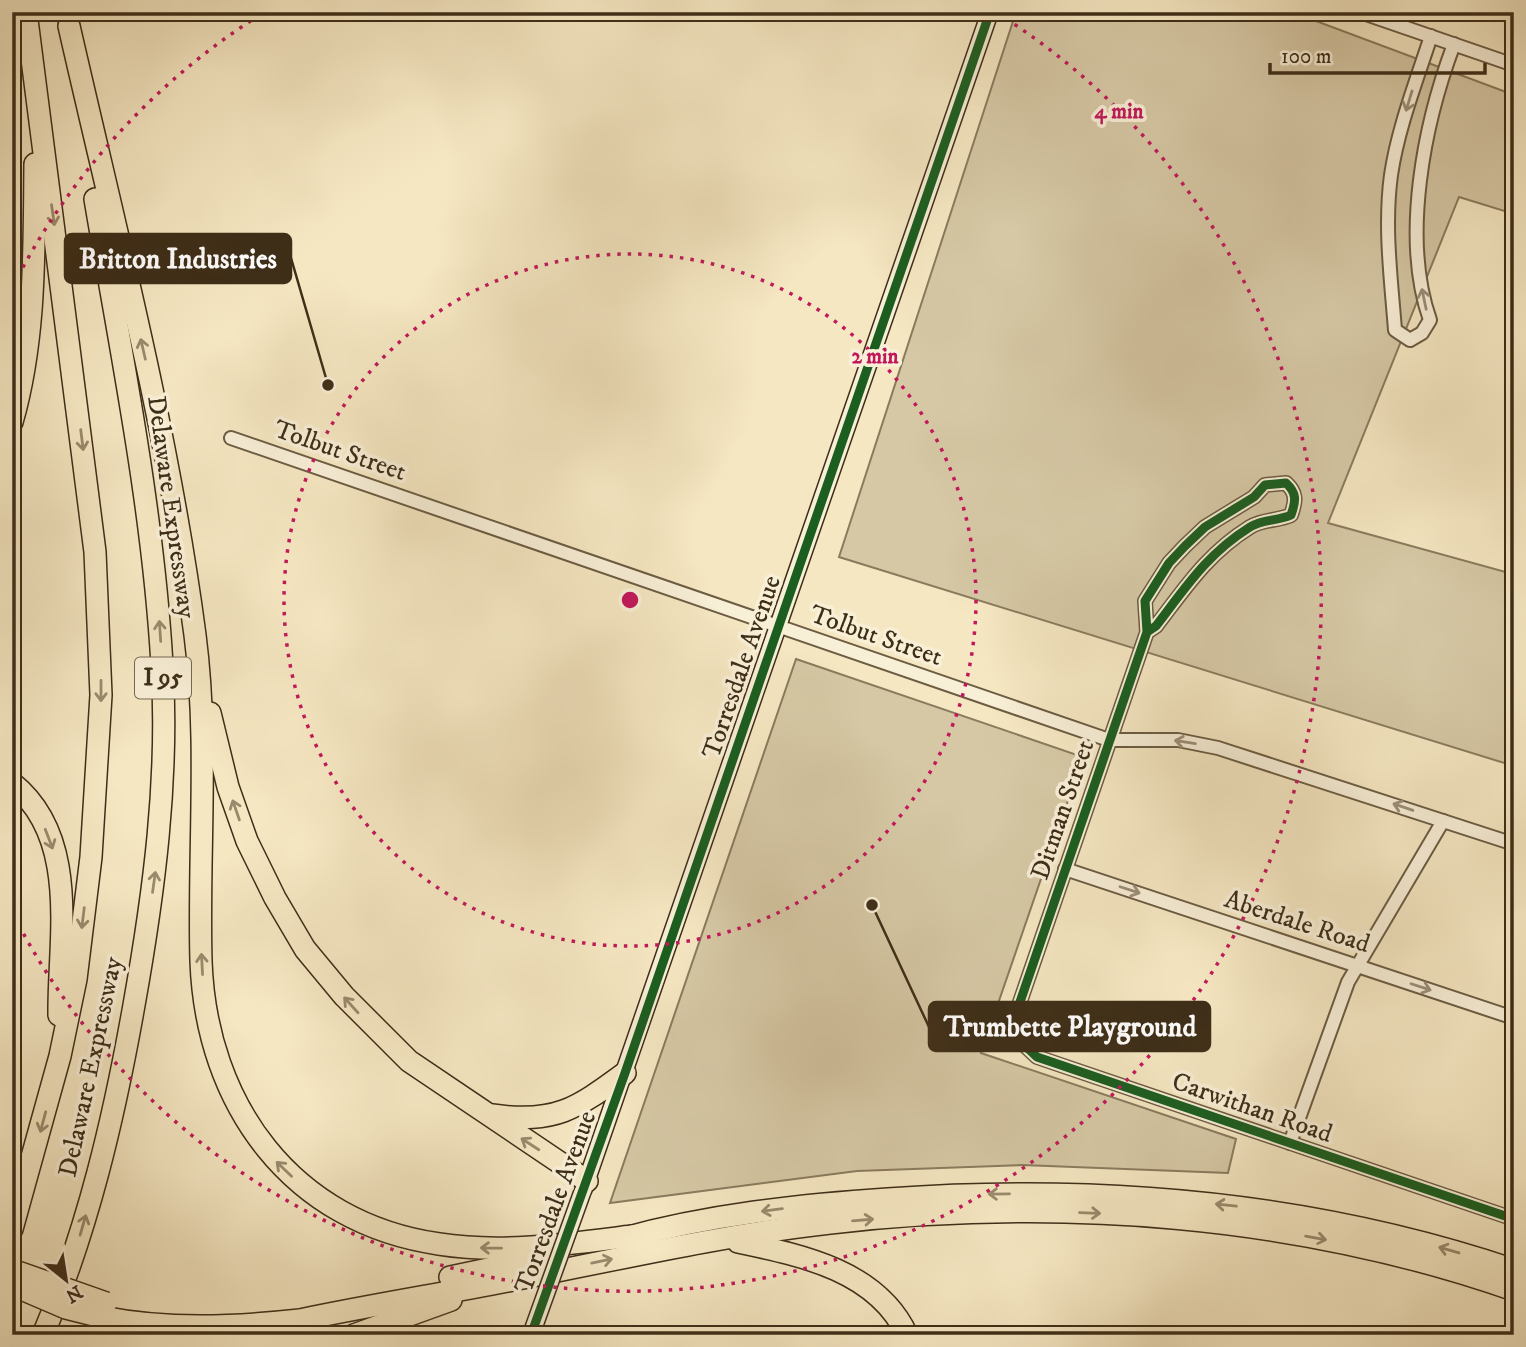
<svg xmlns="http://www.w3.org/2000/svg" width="1526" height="1347" font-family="'IM FELL DW Pica',serif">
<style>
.green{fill:#d6c8a5;stroke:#8a7b5e;stroke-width:2}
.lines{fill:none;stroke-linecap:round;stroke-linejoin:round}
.street-casing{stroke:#6c5c42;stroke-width:16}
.secondary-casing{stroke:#3e2e18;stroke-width:19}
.highway-casing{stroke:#3e2e18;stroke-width:24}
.street{stroke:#f8efd7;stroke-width:12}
.secondary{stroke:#f8efd7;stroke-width:16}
.highway{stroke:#f5e7c2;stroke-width:21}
.secondary-bridge-casing{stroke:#3e2e18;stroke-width:19;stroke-linecap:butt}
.highway-bridge-casing{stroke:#3e2e18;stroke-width:24;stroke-linecap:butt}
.secondary-bridge{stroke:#f8efd7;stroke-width:16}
.highway-bridge{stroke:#f5e7c2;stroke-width:21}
.cycleway-casing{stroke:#f8efd7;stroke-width:13}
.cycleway{stroke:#1b5e20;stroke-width:9}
.oneway{stroke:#9b8e78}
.oneway2{stroke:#9a8a6d}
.ring{fill:none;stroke:#c2185b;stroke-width:3.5;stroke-dasharray:3.5 7}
.labels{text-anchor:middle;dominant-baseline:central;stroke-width:7;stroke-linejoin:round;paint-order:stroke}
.shield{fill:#f8efd7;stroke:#766851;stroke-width:2}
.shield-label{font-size:24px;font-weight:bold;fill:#3e2e18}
.street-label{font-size:26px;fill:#3e2e18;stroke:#f8efd7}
.centre{fill:#c2185b;stroke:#f8efd7;stroke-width:3.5}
.ring-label{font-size:21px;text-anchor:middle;font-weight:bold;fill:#c2185b;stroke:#f8efd7;stroke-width:7;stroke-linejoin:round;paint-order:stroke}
.leader{fill:none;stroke:#3e2e18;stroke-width:2.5}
.callout-dot{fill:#3e2e18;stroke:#f8efd7;stroke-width:2.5}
.callout{fill:#3e2e18;stroke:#3e2e18;stroke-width:2.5}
.callout-label{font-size:28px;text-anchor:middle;font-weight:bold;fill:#fff}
</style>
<rect width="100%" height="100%" fill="#f5e7c2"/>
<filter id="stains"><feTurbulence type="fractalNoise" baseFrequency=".00286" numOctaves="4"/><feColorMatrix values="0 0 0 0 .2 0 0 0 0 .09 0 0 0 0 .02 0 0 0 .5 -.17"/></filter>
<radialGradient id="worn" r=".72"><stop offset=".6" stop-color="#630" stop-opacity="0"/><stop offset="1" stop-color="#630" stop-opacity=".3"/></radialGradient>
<g class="green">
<polygon points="1016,12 1292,12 1514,95 1514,214 1459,197 1328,523 1509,573 1514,570 1514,766 839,557"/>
<polygon points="796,659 1083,757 981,1053 1236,1139 1228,1173 1022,1165 857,1171 610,1203"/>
</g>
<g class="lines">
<g class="street-casing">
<g id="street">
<polyline points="1360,12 1514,65"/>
<path d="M1431,36C1416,82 1398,128 1391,175C1384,227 1391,278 1395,330L1410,340L1422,333L1430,320C1401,238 1424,124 1454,44"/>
<polyline points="231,438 1109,740 1178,740 1218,748 1514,844"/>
<path d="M1147,632L1156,626C1186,587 1207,554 1250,527C1263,519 1278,521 1291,515C1296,501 1297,493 1286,483L1265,485L1254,497L1205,527L1185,546L1169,563L1145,601L1147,632L1020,1002V1041L1037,1057L1514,1219"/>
<polyline points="1065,869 1514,1018"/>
<polyline points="1290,1143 1348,982 1443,821"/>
</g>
</g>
<g class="secondary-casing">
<polyline id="secondary" points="583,1191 990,12"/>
</g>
<g class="highway-casing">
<g id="highway">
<path d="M69,26C115,228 168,430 195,635C209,743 198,853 201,961C206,1105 292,1223 439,1244C503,1254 568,1244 632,1236"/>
<path d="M12,422C36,339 34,249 35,164"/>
<polyline points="210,713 228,787 247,841 275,898 305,949 344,996 409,1061 587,1181"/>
<path d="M12,783C81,838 58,940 59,1015"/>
<path d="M492,1115C555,1124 576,1109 625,1073"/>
<polyline points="12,1229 60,1056 76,979 91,857 101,695 95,552 26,12"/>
<path d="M621,1239C708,1215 798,1205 888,1199C1099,1184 1312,1202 1514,1270"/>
<path d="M738,1242C800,1255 877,1270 907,1335"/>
<polyline points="450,1277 546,1257"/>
<path d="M102,1317C167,1330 234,1327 300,1320C371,1305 442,1294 513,1280C619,1259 723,1235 830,1223C1058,1197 1296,1214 1514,1290"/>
<path d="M43,1335C88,1229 114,1118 134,1005C154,893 169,779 162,665C153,508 121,353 95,199"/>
<polyline points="354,1335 451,1300"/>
</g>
</g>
<use href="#street" class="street"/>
<use href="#secondary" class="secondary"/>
<use href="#highway" class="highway"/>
<g class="secondary-bridge-casing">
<polyline id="secondary-bridge" points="531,1335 582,1193"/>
</g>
<g class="highway-bridge-casing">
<g id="highway-bridge">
<polyline points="12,1270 106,1303"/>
<polyline points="24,1290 66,1308 102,1317"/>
</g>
</g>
<use href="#secondary-bridge" class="secondary-bridge"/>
<use href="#highway-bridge" class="highway-bridge"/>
<g class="cycleway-casing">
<g id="cycleway">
<path d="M1147,632L1156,626C1186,587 1207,554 1250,527C1263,519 1278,521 1291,515C1296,501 1297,493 1286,483L1265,485L1254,497L1205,527L1185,546L1169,563L1145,601L1147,632L1020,1002V1041L1037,1057L1514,1219"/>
<polyline points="531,1335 625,1073 990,12"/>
</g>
</g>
<use href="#cycleway" class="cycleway"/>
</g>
<defs><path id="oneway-shaft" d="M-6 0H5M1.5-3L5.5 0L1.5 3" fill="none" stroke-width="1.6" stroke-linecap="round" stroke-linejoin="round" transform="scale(1.75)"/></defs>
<g class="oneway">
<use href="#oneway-shaft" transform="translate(1409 101) rotate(107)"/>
<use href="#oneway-shaft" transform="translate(1424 299) rotate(-102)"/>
<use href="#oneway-shaft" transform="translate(1185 742) rotate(-171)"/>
<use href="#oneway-shaft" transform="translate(1403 807) rotate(-161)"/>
<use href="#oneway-shaft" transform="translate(1130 890) rotate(18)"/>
<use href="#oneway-shaft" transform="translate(1421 987) rotate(18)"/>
</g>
<g class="oneway2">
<use href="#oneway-shaft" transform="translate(53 215) rotate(82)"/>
<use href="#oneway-shaft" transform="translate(143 349) rotate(-103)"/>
<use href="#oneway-shaft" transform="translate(82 440) rotate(83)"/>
<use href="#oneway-shaft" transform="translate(160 631) rotate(-94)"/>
<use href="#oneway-shaft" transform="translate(101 691) rotate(90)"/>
<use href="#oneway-shaft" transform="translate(236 810) rotate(-109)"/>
<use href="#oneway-shaft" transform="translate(49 839) rotate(69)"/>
<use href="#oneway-shaft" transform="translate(154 882) rotate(-82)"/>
<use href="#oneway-shaft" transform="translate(83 918) rotate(97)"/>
<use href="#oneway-shaft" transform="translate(202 964) rotate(-93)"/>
<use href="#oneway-shaft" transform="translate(351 1005) rotate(-132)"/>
<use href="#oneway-shaft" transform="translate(43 1122) rotate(105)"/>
<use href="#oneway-shaft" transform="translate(530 1144) rotate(-147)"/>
<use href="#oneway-shaft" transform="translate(284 1169) rotate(-136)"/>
<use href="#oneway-shaft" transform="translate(999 1194) rotate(179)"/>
<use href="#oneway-shaft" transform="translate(1226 1205) rotate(-174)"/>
<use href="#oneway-shaft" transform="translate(772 1210) rotate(172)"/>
<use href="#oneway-shaft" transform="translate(1090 1213) rotate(2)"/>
<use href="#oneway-shaft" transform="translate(863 1220) rotate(-5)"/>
<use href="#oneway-shaft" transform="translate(83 1225) rotate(-74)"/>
<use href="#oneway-shaft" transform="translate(1316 1238) rotate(10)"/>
<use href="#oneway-shaft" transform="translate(491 1248) rotate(-179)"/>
<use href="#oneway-shaft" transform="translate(1449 1250) rotate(-164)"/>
<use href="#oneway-shaft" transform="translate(602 1261) rotate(-12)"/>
</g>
<g class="ring">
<circle cx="630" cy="600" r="346"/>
<path d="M13 286A692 692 0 0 1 263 13M997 13A692 692 0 1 1 13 914"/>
</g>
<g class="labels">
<rect class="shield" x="135" y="657.5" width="56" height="41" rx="5"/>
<g class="shield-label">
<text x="163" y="678">I 95</text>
</g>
<g class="street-label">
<text transform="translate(340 451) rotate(19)">Tolbut Street</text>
<text transform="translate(171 507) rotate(82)">Delaware Expressway</text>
<text transform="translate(876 636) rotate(19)">Tolbut Street</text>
<text transform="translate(742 667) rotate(-71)">Torresdale Avenue</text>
<text transform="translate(1063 810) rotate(-71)">Ditman Street</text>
<text transform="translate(1297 922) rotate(18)">Aberdale Road</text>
<text transform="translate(91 1067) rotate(-78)">Delaware Expressway</text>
<text transform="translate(1252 1108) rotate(19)">Carwithan Road</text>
<text transform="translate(556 1202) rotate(-70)">Torresdale Avenue</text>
</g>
</g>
<circle cx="630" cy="600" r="10" class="centre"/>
<g class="ring-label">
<text x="1119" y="118">4 min</text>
<text x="875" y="363">2 min</text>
</g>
<path class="leader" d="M328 385L291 258M872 905L929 1027"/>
<g class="callout-dot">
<circle cx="328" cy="385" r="7"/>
<circle cx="872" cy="905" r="7"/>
</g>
<g class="callout">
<rect x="65" y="234" width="226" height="49" rx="7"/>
<rect x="929" y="1002" width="281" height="49" rx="7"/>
</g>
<g class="callout-label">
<text x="178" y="268">Britton Industries</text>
<text x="1070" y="1036">Trumbette Playground</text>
</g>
<rect width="1526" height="1347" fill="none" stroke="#f5e7c2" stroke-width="42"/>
<rect x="14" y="14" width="1498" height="1319" fill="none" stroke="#3e2e18" stroke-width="3.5"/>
<rect x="21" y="21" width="1484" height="1305" fill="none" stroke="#3e2e18" stroke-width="2"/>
<g transform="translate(66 1280) rotate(150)" stroke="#f8efd7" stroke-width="5" paint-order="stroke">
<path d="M0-5L12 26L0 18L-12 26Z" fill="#3e2e18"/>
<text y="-10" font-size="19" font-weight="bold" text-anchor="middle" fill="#3e2e18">N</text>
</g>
<path d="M1270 63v10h215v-10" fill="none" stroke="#3e2e18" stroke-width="3.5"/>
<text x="1281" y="63" font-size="21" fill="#3e2e18" stroke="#f8efd7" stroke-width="5" paint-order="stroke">100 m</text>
<rect width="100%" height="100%" filter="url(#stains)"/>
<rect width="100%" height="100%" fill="url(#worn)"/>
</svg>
